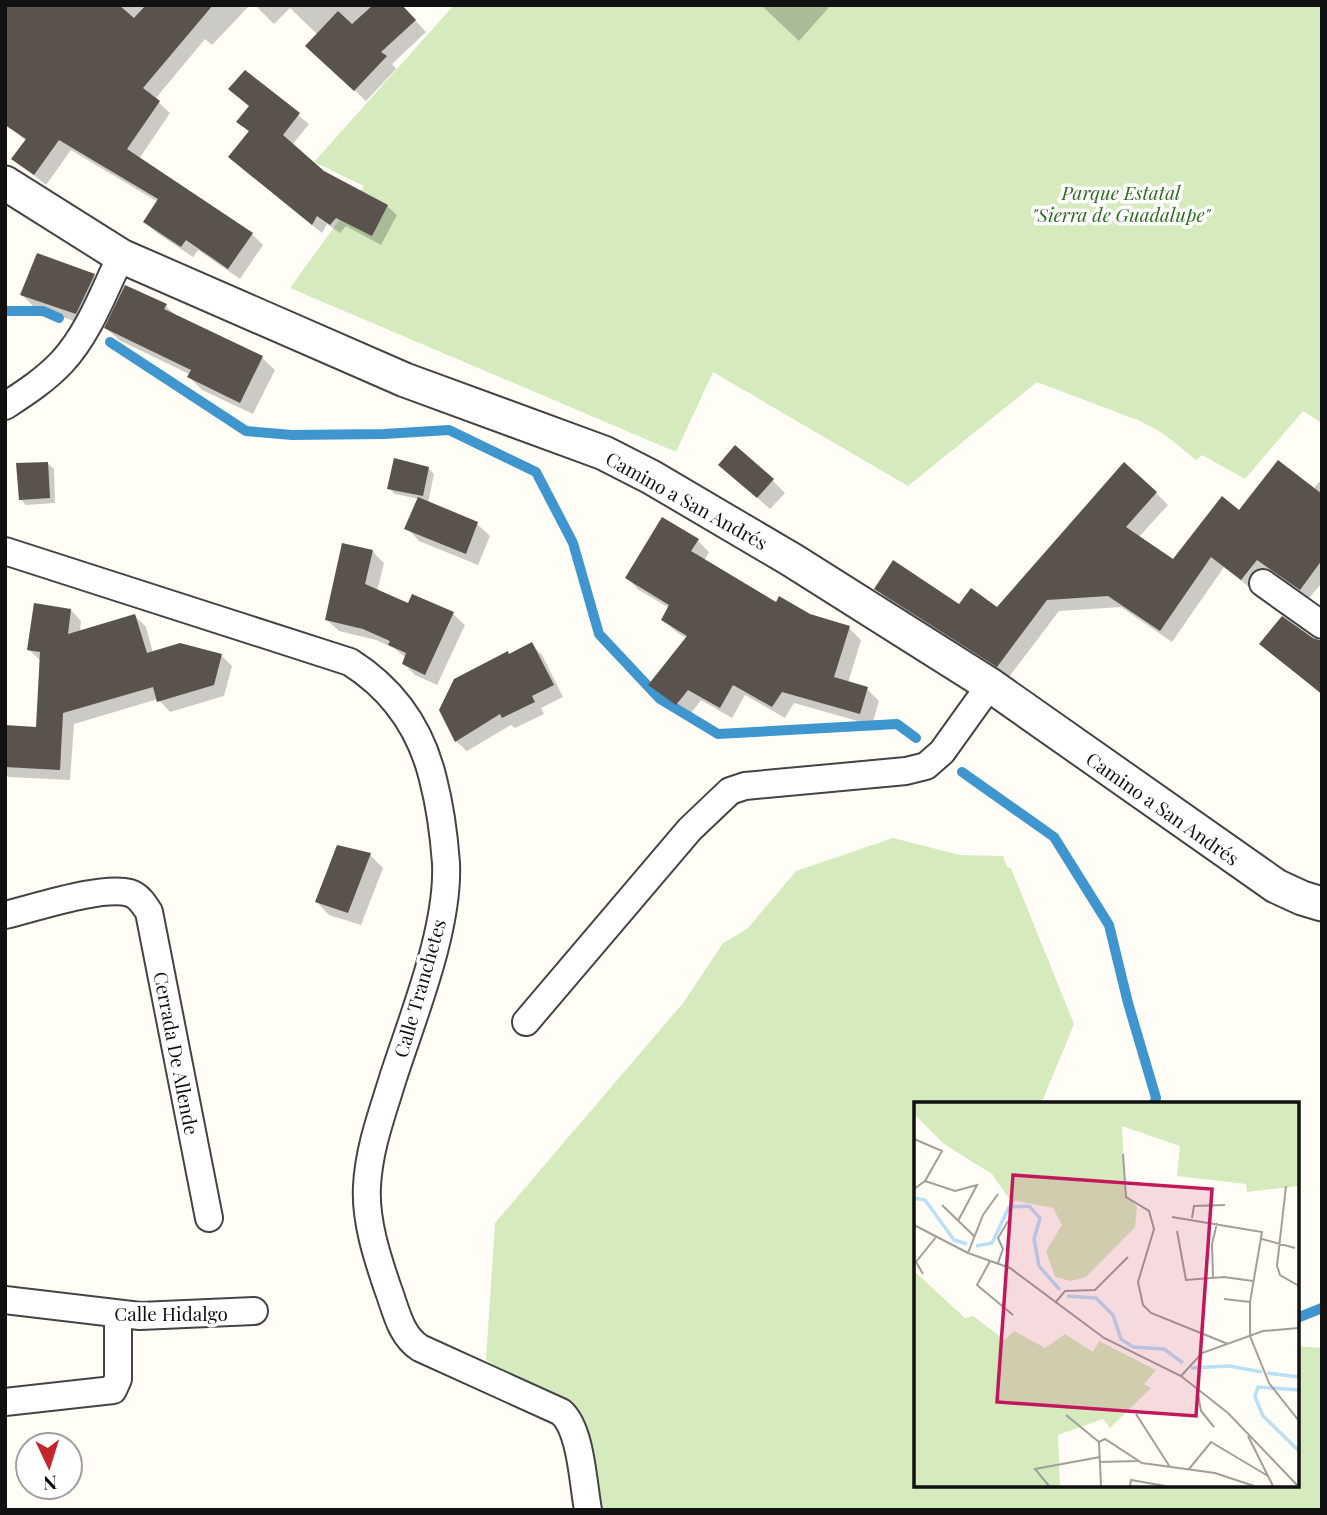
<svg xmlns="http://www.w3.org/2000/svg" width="1327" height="1515" font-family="'Playfair Display',serif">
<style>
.green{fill:#d5ebbd}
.shadow{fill:#0003}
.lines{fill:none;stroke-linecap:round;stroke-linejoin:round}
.stream{stroke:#3f96cf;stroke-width:10}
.building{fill:#5a524d}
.minor-casing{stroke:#444;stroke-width:30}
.tertiary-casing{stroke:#444;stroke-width:37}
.minor{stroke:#fff;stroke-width:26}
.tertiary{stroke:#fff;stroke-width:33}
.labels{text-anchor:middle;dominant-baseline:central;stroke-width:7;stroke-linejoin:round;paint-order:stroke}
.park-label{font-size:19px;font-style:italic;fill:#2f6b1f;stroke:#fff}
.street-label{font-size:19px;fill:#111;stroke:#fff}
.inset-river{fill:none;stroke:#b9e0f7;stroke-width:3.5}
.inset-road{fill:none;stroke:#a09f9a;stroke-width:2}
.view{fill:#c2185b;fill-opacity:0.15;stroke:#c2185b;stroke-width:3.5}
.inset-edge{fill:none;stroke:#111;stroke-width:3.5}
</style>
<rect width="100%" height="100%" fill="#fffdf5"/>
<g class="green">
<polygon points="454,5 1322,5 1322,423 1303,411 1245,479 1202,455 1196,460 1164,434 1140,421 1037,382 908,486 713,372 676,452 290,288 364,186 314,162"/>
<polygon points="893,838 960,855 1003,856 1007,867 1011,868 1074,1024 1041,1104 916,1104 916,1485 1297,1485 1297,1346 1322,1348 1322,1510 584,1510 577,1454 549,1400 486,1360 495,1223 683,1003 723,943 747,929 796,871"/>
</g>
<g class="shadow">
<polygon points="5,5 250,5 212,45 205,39 155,99 170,113 139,159 252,234 263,245 240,279 198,250 193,257 157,233 145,222 158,202 71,150 46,185 14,159 26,141 5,123"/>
<polygon points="255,5 401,5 426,32 392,64 396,69 366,101 319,57 318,35 290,8 274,24"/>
<polygon points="761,5 831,5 799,41"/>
<polygon points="245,72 309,124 292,145 323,172 387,206 397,215 381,245 346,226 340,233 327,224 322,233 240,166 250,133 239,122 251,107 231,89"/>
<polygon points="38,255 94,276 107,288 89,326 35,308 22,295"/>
<polygon points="166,306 177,317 262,358 275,370 253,414 202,390 189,377 191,375 119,340 106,328"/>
<polygon points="47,463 54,469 55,503 26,505 20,499"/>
<polygon points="720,465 772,480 785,493 770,509"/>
<polygon points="428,468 434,474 428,503 477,524 490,536 478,565 419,541 407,528 419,499 395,494 389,488"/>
<polygon points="1322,479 1322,583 1309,598 1270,571 1254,591 1224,567 1172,642 1121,607 1059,611 1009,677 888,600 876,589 959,606 997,609 1156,493 1168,505 1138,538 1173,561 1239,512 1313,489"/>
<polygon points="697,540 709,552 704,561 776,604 849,628 861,640 848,683 867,689 879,701 872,725 794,703 785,718 745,695 732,718 701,700 689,716 651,685 687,639 675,631 663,619 669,608 639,590 627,578"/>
<polygon points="372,551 384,563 377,591 409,606 453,614 465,625 437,685 415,675 404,664 406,658 394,648 376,640 339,631 327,620"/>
<polygon points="71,610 81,621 80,632 135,616 146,627 153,653 221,655 232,666 224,696 170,712 158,699 74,724 70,780 9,777 5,774 5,727 37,728 41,661 29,650"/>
<polygon points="1322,641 1322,695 1261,644"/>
<polygon points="531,644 542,655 563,697 541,708 544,714 515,728 511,725 467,751 456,741 510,655"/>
<polygon points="370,855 383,868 361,925 329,915 317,902"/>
</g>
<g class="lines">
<g class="stream">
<polyline points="5,311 43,311 59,318"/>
<polyline points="110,342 246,431 292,435 384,434 449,430 536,472 573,543 599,634 660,699 718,734 897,724 916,738"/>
<polyline points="962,772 1054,837 1109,925 1128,1003 1156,1098 1154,1104"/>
<polyline points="1297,1318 1322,1308"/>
</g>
</g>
<g class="building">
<polygon points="5,5 119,5 134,18 146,5 213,5 143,88 160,101 127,149 253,233 228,269 186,240 181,247 143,222 158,199 59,140 34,175 11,159 26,139 5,125"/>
<polygon points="373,5 402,5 416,20 381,52 387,56 354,91 305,46 338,11 352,24"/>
<polygon points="245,70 300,113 283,135 324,171 388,205 372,236 336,218 330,225 317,216 312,225 228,157 249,131 236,122 249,106 228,89"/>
<polygon points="37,253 95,274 76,314 20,295"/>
<polygon points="125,285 167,304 164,309 263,356 240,403 187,377 191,370 104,328"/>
<polygon points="735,445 774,479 757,498 718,465"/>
<polygon points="394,458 429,467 423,496 387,489"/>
<polygon points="1278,460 1322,494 1322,560 1300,590 1257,560 1241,580 1211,557 1160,631 1108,596 1047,600 997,667 874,589 893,560 959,604 971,588 997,607 1124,462 1157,492 1126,527 1173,559 1222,496 1239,510"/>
<polygon points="48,462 50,498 19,500 16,463"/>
<polygon points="418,497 478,522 466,554 404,529"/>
<polygon points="662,517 699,539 691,551 776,602 779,596 810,614 850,626 834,677 868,687 860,714 782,692 772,707 733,685 720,708 688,690 676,705 648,685 687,636 661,620 669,605 625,578"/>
<polygon points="342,543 373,550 365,584 408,603 412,594 454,612 425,675 402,664 406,653 388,645 390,641 363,629 325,620"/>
<polygon points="34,603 71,609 68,634 135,614 147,653 180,643 222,654 214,685 157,702 153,687 63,713 60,770 5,767 5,725 36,727 40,652 27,650"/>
<polygon points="1282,616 1313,638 1322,641 1322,694 1259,644"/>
<polygon points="532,642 554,685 532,696 535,702 502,718 500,714 455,742 439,710 454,679 508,651 509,654"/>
<polygon points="337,845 371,853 348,913 315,902"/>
</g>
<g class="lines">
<g class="minor-casing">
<g id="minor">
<path d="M5,406C25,393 45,380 62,362C89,333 104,291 121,256"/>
<path d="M5,551L350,662C394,690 421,729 433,779C440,806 444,836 446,863C449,929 413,1016 393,1078C382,1114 369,1148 367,1186C365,1220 377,1257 388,1289C396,1310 400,1335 420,1348L561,1412C581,1429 583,1483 588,1510"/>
<polyline points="1263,583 1322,625"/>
<path d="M5,915C35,908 102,885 130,893C139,896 144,904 149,912L209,1218"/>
<polyline points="526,1022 690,829 730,791 745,786 906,771 926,766 942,752 990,685"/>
<polyline points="5,1300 140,1316 254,1311"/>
<polyline points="5,1402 113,1390 118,1379 118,1315"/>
</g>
</g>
<g class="tertiary-casing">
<polyline id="tertiary" points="5,183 121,256 405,380 604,453 651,477 792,560 990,685 1276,886 1302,898 1322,904"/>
</g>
<use href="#minor" class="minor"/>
<use href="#tertiary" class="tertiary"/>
</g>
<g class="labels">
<g class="park-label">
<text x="1121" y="192">Parque Estatal<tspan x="1121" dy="22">"Sierra de Guadalupe"</tspan></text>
</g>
<g class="street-label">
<text transform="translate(687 500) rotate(29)">Camino a San Andrés</text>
<text transform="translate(1163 808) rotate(35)">Camino a San Andrés</text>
<text transform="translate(419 988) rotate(-74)">Calle Tranchetes</text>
<text transform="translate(177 1053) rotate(79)">Cerrada De Allende</text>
<text x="171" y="1313">Calle Hidalgo</text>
</g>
</g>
<g transform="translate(914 1102)">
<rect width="385" height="385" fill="#fffdf5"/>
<path d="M0,1H385V84L333,90L332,82L263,74L266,44L208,24L211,90L223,105L221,125L172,175L157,179L141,175L132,149L148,123L139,106L96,98L78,72L30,42L0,12ZM0,169L51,216L59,214L91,238L100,229L131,246L151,232L179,250L185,239L242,268L230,282L237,286L196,326L189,317L144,333L146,384H0Z" fill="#d5ebbd"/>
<path class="inset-river" d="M0,96L11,98L40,138L53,142M62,144L78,141L95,105L115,104L126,116L120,137L125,164L146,188M153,194L182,196L199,213L207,237L219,245L250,247L269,261M277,266L315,264L348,270M353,271L385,275M385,288L344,285L341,295L349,314L385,349"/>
<path class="inset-road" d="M0,37L28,49L11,79L0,87M209,52L212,95L235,109L240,127L224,180L229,203L237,211L314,242M11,79L41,89L63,83L44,119M372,84L363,164L366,173L385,184M28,103L61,135M258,115L348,130L336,200V234L355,281L385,319M278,116L280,104L311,103M0,123L54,151L96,166L190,236L267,274L314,311L384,384M263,129L272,178L310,175L339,179M348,137L381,146M54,151L69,113L84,92M76,159L63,183L99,213M84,161L89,147L84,136L94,119M9,172L2,160L22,135M299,175L298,142L303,121M310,197L336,200M141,201L151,189L181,188L214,155M267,274L288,251L349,229L385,226M283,286L287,309L300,325M222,312L256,365M152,313L185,340M334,334L359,384M185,340L191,337L228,361L301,371L340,384M185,340L187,384M186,360L224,359M275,367L297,340L354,374M135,384L121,367L186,355M216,384L217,378L251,384"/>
<path class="view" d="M99,73L298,87L282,314L83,300Z"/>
<rect width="385" height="385" class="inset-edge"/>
</g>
<rect width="1327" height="1515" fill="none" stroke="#111111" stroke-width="14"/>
<g transform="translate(49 1466) rotate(176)"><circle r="33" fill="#ffffff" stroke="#a0a0a0" stroke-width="2"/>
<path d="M0-5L12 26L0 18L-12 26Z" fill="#c4262e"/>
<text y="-10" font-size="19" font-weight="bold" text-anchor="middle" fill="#111111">N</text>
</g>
</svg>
